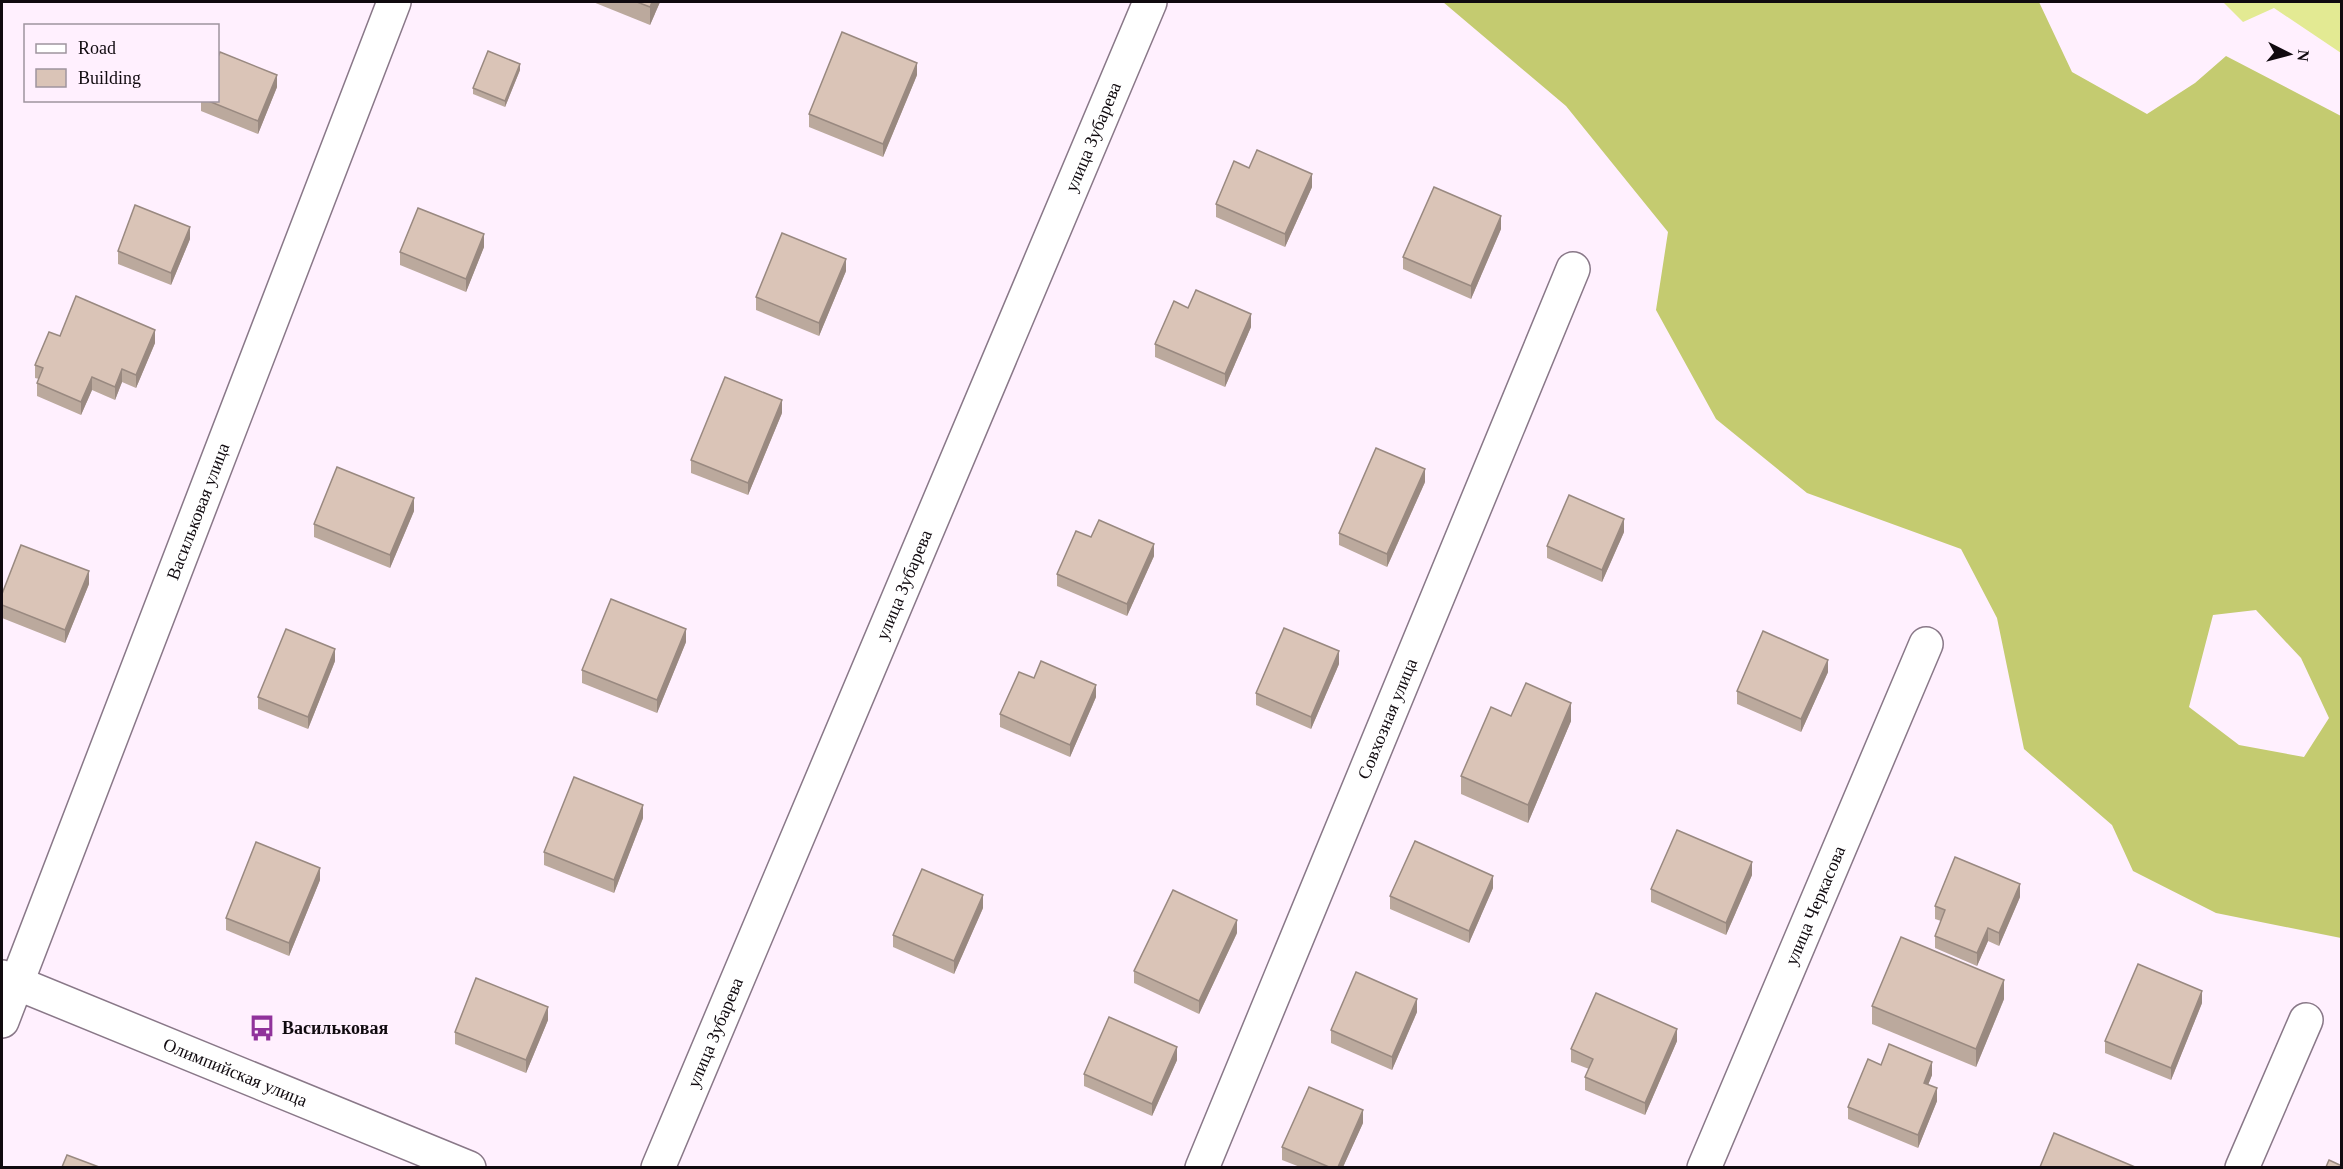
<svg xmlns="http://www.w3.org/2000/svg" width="2343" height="1169" font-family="'Times New Roman',serif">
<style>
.green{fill:#e3ea93}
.forest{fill:#c4cb70;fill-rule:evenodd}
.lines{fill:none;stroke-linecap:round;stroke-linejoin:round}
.minor-casing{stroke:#897888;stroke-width:36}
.tertiary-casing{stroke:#897888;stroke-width:36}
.minor{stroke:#fff;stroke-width:33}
.tertiary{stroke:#fff;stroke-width:33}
.wall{fill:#bba99d}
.shaded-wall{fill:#998980}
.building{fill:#dac4b7;stroke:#998980;stroke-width:1.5}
.labels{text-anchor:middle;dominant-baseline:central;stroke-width:4.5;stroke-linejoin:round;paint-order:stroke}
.street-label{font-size:18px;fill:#100a0f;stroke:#fff0fe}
.poi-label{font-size:18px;font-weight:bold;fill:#100a0f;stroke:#fff0fe;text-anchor:start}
</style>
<rect width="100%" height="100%" fill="#fff0fe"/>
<polygon class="green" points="2223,2 2341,2 2341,53 2274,8 2243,22"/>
<path class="forest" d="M1443,2H2039L2072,72L2147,114L2195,83L2226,56L2341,116V938L2216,913L2133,871L2112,825L2024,749L1997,618L1961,549L1807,493L1716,419L1656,310L1668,232L1566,106ZM2256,610L2301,658L2329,718L2304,757L2239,745L2189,707L2213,615Z"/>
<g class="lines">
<g class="minor-casing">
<g id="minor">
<path id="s1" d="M2,1021L394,2"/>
<path id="s2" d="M658,1168L1150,2"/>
<path id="s3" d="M1202,1168L1573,269"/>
<path id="s4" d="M1704,1168L1926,644"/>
<polyline points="2242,1168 2306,1020"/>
</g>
</g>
<g class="tertiary-casing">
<g id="tertiary">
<path id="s5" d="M2,977L469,1168"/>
</g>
</g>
<use href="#minor" class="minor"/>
<use href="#tertiary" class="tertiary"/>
</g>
<g class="wall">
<polygon points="593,2 660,2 650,25"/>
<polygon points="520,70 505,107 473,94 473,88"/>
<polygon points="917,75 883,157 809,127 809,114"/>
<polygon points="277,87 258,134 201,111 201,100 218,100"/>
<polygon points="1249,168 1312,187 1285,247 1216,217 1216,204"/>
<polygon points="1501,229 1471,299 1403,269 1403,257"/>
<polygon points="190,239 171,285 118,264 118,251"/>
<polygon points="484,247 466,292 400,265 400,252"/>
<polygon points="846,271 819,336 756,310 756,297"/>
<polygon points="1188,308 1251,327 1225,387 1155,357 1155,344"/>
<polygon points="60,336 155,343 136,388 122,382 115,400 92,390 81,415 37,396 37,383 39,379 35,378 35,365"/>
<polygon points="782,413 748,495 691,473 691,460"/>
<polygon points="1425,482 1387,567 1339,545 1339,533"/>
<polygon points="414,511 390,568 314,537 314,524"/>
<polygon points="1624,532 1602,582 1547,558 1547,546"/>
<polygon points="1091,537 1154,556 1127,616 1057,586 1057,574"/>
<polygon points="89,584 65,643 2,618 2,594"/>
<polygon points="686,642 657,713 582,683 582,670"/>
<polygon points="335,661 308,729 258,709 258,697"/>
<polygon points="1339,664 1311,729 1256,705 1256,693"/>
<polygon points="1828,672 1801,732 1737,704 1737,691"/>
<polygon points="1096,697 1070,757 1000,727 1000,714"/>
<polygon points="1511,716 1571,721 1528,823 1461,794 1461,776"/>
<polygon points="643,818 614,893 544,865 544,852"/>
<polygon points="1752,875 1726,935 1651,902 1651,889"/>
<polygon points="320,880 289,956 226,930 226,918"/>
<polygon points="1493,888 1469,943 1390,909 1390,896"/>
<polygon points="2020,897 1999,946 1988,941 1977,966 1935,948 1935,936 1941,921 1935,919 1935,906"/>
<polygon points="983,908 954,974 893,947 893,935"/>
<polygon points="1237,933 1199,1014 1134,983 1134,971"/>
<polygon points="2004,999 1976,1067 1872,1024 1872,1006"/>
<polygon points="2202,1003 2171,1080 2105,1053 2105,1041"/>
<polygon points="1417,1012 1392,1070 1331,1043 1331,1030"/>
<polygon points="548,1020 526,1073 455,1044 455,1032"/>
<polygon points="1677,1041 1645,1115 1585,1090 1585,1077 1589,1069 1571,1062 1571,1049"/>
<polygon points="1177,1060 1152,1116 1084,1086 1084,1074"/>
<polygon points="1881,1065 1932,1075 1928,1085 1937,1101 1918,1148 1848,1119 1848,1107"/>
<polygon points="1363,1123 1343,1167 1300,1167 1282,1160 1282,1147"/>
</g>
<g class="shaded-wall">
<polygon points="652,2 660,2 650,25 650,7"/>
<polygon points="917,63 917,75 883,157 883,144"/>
<polygon points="520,64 520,70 505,107 505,101"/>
<polygon points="277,75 277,87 258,134 258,121"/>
<polygon points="1312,174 1312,187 1285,247 1285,234"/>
<polygon points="1501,216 1501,229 1471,299 1471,286"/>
<polygon points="190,227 190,239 171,285 171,273"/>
<polygon points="484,234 484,247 466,292 466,279"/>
<polygon points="846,259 846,271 819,336 819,323"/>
<polygon points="1251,314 1251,327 1225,387 1225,374"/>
<polygon points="155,330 155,343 136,388 136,375"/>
<polygon points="122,369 122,382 115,400 115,387"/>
<polygon points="92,377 92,390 81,415 81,402"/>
<polygon points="782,400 782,413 748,495 748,483"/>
<polygon points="1425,469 1425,482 1387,567 1387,554"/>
<polygon points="414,498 414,511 390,568 390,555"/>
<polygon points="1624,519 1624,532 1602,582 1602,570"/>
<polygon points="1154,544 1154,556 1127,616 1127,604"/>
<polygon points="89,571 89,584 65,643 65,630"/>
<polygon points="686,629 686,642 657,713 657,700"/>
<polygon points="335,649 335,661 308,729 308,717"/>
<polygon points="1339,651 1339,664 1311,729 1311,717"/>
<polygon points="1828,660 1828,672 1801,732 1801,719"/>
<polygon points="1096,685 1096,697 1070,757 1070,745"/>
<polygon points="1571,703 1571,721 1528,823 1528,805"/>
<polygon points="643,805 643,818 614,893 614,880"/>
<polygon points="1752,862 1752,875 1726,935 1726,923"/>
<polygon points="320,868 320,880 289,956 289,943"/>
<polygon points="1493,876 1493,888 1469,943 1469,931"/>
<polygon points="2020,884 2020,897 1999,946 1999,933"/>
<polygon points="983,895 983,908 954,974 954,961"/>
<polygon points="1237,920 1237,933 1199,1014 1199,1001"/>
<polygon points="1988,928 1988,941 1977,966 1977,953"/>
<polygon points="2004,980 2004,999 1976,1067 1976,1049"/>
<polygon points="2202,991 2202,1003 2171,1080 2171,1068"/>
<polygon points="1417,999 1417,1012 1392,1070 1392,1057"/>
<polygon points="548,1007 548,1020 526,1073 526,1060"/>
<polygon points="1677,1029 1677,1041 1645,1115 1645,1103"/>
<polygon points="1177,1047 1177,1060 1152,1116 1152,1104"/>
<polygon points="1932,1062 1932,1075 1924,1095 1924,1083"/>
<polygon points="1937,1088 1937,1101 1918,1148 1918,1135"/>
<polygon points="1363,1110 1363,1123 1343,1167 1338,1167"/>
</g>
<g class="building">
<polygon points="637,2 652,2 650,7"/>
<polygon points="842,32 917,63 883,144 809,114"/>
<polygon points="488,51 520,64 505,101 473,88"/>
<polygon points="220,52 277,75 258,121 206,100 218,100 218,57"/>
<polygon points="1257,150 1312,174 1285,234 1216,204 1234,161 1249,168"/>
<polygon points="1434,187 1501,216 1471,286 1403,257"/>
<polygon points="135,205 190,227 171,273 118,251"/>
<polygon points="418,208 484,234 466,279 400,252"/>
<polygon points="782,233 846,259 819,323 756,297"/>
<polygon points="1196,290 1251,314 1225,374 1155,344 1174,301 1188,308"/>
<polygon points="76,296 155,330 136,375 122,369 115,387 92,377 81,402 37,383 43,368 35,365 49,332 60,336"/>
<polygon points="725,377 782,400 748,483 691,460"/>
<polygon points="1376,448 1425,469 1387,554 1339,533"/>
<polygon points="337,467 414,498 390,555 314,524"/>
<polygon points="1569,495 1624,519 1602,570 1547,546"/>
<polygon points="1099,520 1154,544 1127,604 1057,574 1076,531 1091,537"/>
<polygon points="21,545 89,571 65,630 2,605 2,594"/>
<polygon points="611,599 686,629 657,700 582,670"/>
<polygon points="1284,628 1339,651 1311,717 1256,693"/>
<polygon points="286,629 335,649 308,717 258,697"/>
<polygon points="1763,631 1828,660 1801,719 1737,691"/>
<polygon points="1041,661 1096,685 1070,745 1000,714 1019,672 1034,678"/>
<polygon points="1526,683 1571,703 1528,805 1461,776 1491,707 1511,716"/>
<polygon points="574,777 643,805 614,880 544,852"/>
<polygon points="1677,830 1752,862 1726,923 1651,889"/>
<polygon points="1415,841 1493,876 1469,931 1390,896"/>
<polygon points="256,842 320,868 289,943 226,918"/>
<polygon points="1955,857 2020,884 1999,933 1988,928 1977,953 1935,936 1945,910 1935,906"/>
<polygon points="922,869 983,895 954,961 893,935"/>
<polygon points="1173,890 1237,920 1199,1001 1134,971"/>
<polygon points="1901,937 2004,980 1976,1049 1872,1006"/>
<polygon points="2138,964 2202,991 2171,1068 2105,1041"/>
<polygon points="1356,972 1417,999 1392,1057 1331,1030"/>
<polygon points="476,978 548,1007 526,1060 455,1032"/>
<polygon points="1596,993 1677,1029 1645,1103 1585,1077 1593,1059 1571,1049"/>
<polygon points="1109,1017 1177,1047 1152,1104 1084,1074"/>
<polygon points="1889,1044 1932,1062 1924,1083 1937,1088 1918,1135 1848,1107 1868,1059 1881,1065"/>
<polygon points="1309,1087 1363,1110 1338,1167 1329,1167 1282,1147"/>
<polygon points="2054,1133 2135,1167 2040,1167"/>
<polygon points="67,1155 99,1167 62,1167"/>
<polygon points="2329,1160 2342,1166 2342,1167 2326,1167"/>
</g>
<defs>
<g id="bus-bare" transform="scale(2.07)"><path d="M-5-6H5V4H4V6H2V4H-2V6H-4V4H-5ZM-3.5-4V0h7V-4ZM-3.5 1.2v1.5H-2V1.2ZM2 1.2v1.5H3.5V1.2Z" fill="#90329b" stroke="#fff0fe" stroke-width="2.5" paint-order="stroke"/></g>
</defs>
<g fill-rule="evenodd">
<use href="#bus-bare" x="262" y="1028"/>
</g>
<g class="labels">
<g class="street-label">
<text stroke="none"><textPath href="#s2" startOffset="1119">улица Зубарева</textPath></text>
<text stroke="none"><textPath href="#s1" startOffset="546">Васильковая улица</textPath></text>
<text stroke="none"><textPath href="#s2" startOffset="633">улица Зубарева</textPath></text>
<text stroke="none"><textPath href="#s3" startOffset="486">Совхозная улица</textPath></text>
<text stroke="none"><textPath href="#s4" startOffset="285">улица Черкасова</textPath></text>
<text stroke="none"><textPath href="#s2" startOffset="147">улица Зубарева</textPath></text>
<text stroke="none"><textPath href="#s5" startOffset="252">Олимпийская улица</textPath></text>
</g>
<g class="poi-label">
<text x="282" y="1028">Васильковая</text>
</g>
</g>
<rect width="2343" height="1169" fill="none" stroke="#100a0f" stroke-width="6"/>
<rect x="24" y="24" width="195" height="78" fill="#fff0fe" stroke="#9f949e" stroke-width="1.5"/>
<rect x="36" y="44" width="30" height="9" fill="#ffffff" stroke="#9f949e" stroke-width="1.5"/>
<text x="78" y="54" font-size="18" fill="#100a0f">Road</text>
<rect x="36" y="69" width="30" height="18" fill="#dac4b7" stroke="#9f949e" stroke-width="1.5"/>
<text x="78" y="84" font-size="18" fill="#100a0f">Building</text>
<g transform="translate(2289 54) rotate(96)" stroke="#fff0fe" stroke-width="4.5" paint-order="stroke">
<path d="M0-4.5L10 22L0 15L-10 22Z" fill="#100a0f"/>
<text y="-9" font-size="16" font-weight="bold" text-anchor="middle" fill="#100a0f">N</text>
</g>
</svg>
